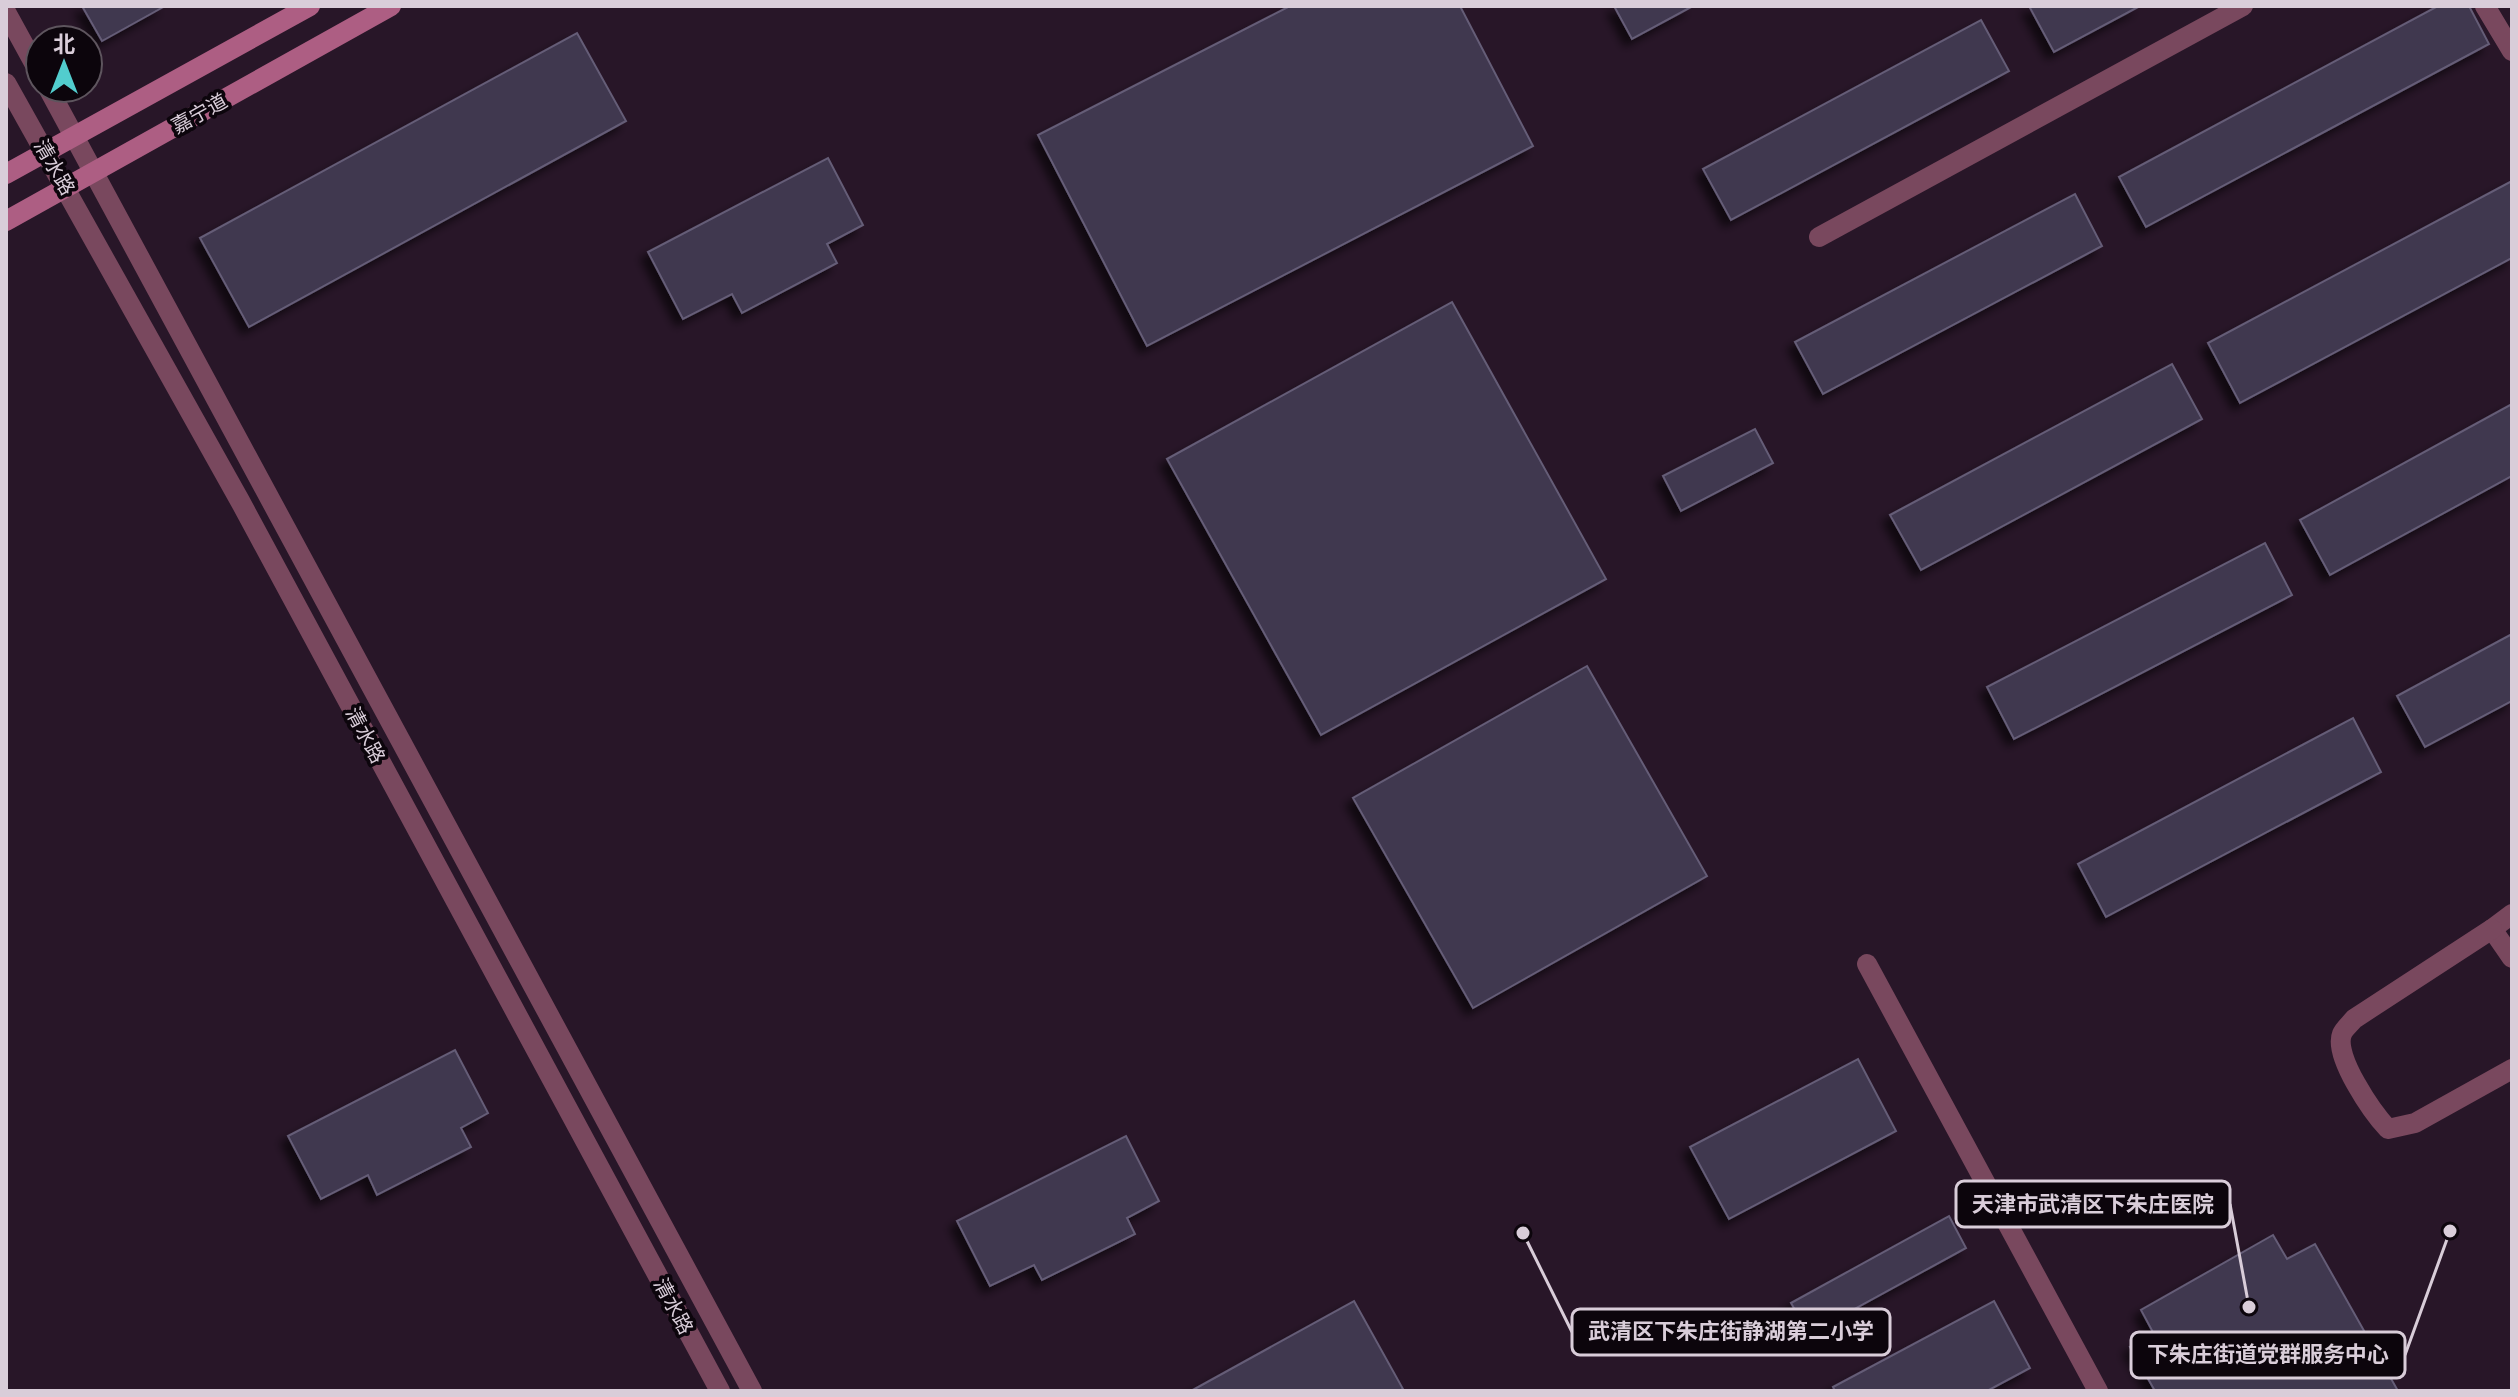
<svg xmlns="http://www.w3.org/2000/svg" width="2518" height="1397" font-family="'Noto Sans','Noto Sans SC',sans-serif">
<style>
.building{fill:#3f374f;stroke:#655d77;stroke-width:2;filter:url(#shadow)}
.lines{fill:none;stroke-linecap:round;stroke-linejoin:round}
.lane{stroke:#79485e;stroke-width:20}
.street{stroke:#79485e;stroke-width:20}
.secondary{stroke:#ad5e83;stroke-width:20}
.labels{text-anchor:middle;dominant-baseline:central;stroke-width:7;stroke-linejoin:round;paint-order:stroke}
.street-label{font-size:20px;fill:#d9cdd9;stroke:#0c050c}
.leader{fill:none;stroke:#d9cdd9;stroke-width:3}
.callout-dot{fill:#d9cdd9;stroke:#0c050c;stroke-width:3}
.callout{fill:#0c050c;stroke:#d9cdd9;stroke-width:3}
.callout-label{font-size:22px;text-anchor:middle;font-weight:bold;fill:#d9cdd9}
</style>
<defs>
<filter id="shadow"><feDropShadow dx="-7" dy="7" stdDeviation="4" flood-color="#0009"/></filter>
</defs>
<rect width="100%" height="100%" fill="#281628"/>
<g class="building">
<polygon points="82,6 165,6 102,41"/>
<polygon points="1290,6 1460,6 1533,146 1147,346 1038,135"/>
<polygon points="1614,6 1693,6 1632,39"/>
<polygon points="2029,6 2140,6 2054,52"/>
<polygon points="2438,6 2469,6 2489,44 2146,227 2119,177"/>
<polygon points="1981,20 2009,71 1731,220 1703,169"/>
<polygon points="577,33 626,121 249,327 200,238"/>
<polygon points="828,158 863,225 827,244 837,263 742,313 732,294 683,319 648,252"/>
<polygon points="2512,181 2512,258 2240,403 2208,343"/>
<polygon points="2075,194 2102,246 1823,394 1795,342"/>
<polygon points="1452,302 1606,579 1321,735 1167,459"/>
<polygon points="2172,364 2202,419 1921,570 1890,515"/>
<polygon points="2512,404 2512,476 2330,575 2300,520"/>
<polygon points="1755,429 1773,463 1681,511 1663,476"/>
<polygon points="2265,543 2292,595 2014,739 1987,687"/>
<polygon points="2512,634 2512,701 2425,747 2397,696"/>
<polygon points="1587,666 1707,876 1473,1008 1353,798"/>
<polygon points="2353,718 2381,772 2106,917 2078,864"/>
<polygon points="455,1050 488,1113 461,1128 471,1147 377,1195 368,1175 321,1199 288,1136"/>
<polygon points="1858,1059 1896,1131 1729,1219 1690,1147"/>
<polygon points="1126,1136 1159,1201 1127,1218 1135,1234 1042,1280 1034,1265 990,1286 957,1221"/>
<polygon points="1949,1216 1966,1248 1809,1334 1791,1303"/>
<polygon points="2273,1235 2287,1259 2315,1244 2398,1391 2155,1391 2130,1347 2154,1334 2141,1310"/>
<polygon points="1354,1301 1403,1389 1399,1391 1191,1391"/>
<polygon points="1994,1301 2030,1368 1987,1391 1835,1391 1833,1387"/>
</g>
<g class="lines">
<g class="lane">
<polyline points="2512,914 2492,929 2512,958"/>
<path d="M2492,929L2354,1019C2350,1024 2344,1029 2342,1034C2333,1056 2373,1113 2388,1129L2415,1123L2512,1069"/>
<polyline points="1867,964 2098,1391"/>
</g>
<g class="street">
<polyline points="2485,6 2512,51"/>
<polyline points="6,12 40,74"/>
<polyline points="6,83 240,501 720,1391"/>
<polyline points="48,88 752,1391"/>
<polyline points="1819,237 2243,6"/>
</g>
<g class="secondary">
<polyline points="6,174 310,6"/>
<polyline points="6,221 391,6"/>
</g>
</g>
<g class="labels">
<g class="street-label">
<text transform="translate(199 113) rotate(-29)">嘉宁道</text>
<text transform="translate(55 167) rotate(60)">清水路</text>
<text transform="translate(366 735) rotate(62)">清水路</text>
<text transform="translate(674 1306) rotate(62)">清水路</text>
</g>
</g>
<path class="leader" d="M2249 1307L2230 1204M1523 1233L1572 1332M2450 1231L2405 1355"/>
<g class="callout-dot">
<circle cx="2249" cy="1307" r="8"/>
<circle cx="1523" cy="1233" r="8"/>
<circle cx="2450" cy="1231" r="8"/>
</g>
<g class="callout">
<rect x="1956" y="1181" width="274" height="46" rx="8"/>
<rect x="1572" y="1309" width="318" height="46" rx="8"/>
<rect x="2131" y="1332" width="274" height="46" rx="8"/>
</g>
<g class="callout-label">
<text x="2093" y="1212">天津市武清区下朱庄医院</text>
<text x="1731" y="1339">武清区下朱庄街静湖第二小学</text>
<text x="2268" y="1362">下朱庄街道党群服务中心</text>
</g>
<rect width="2518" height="1397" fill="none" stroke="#d9cdd9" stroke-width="16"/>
<g transform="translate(64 64)"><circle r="38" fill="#0c050c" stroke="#5e555e" stroke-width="2"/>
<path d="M0-6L14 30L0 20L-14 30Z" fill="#52cdce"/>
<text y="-12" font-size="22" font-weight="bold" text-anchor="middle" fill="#d9cdd9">北</text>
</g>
</svg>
